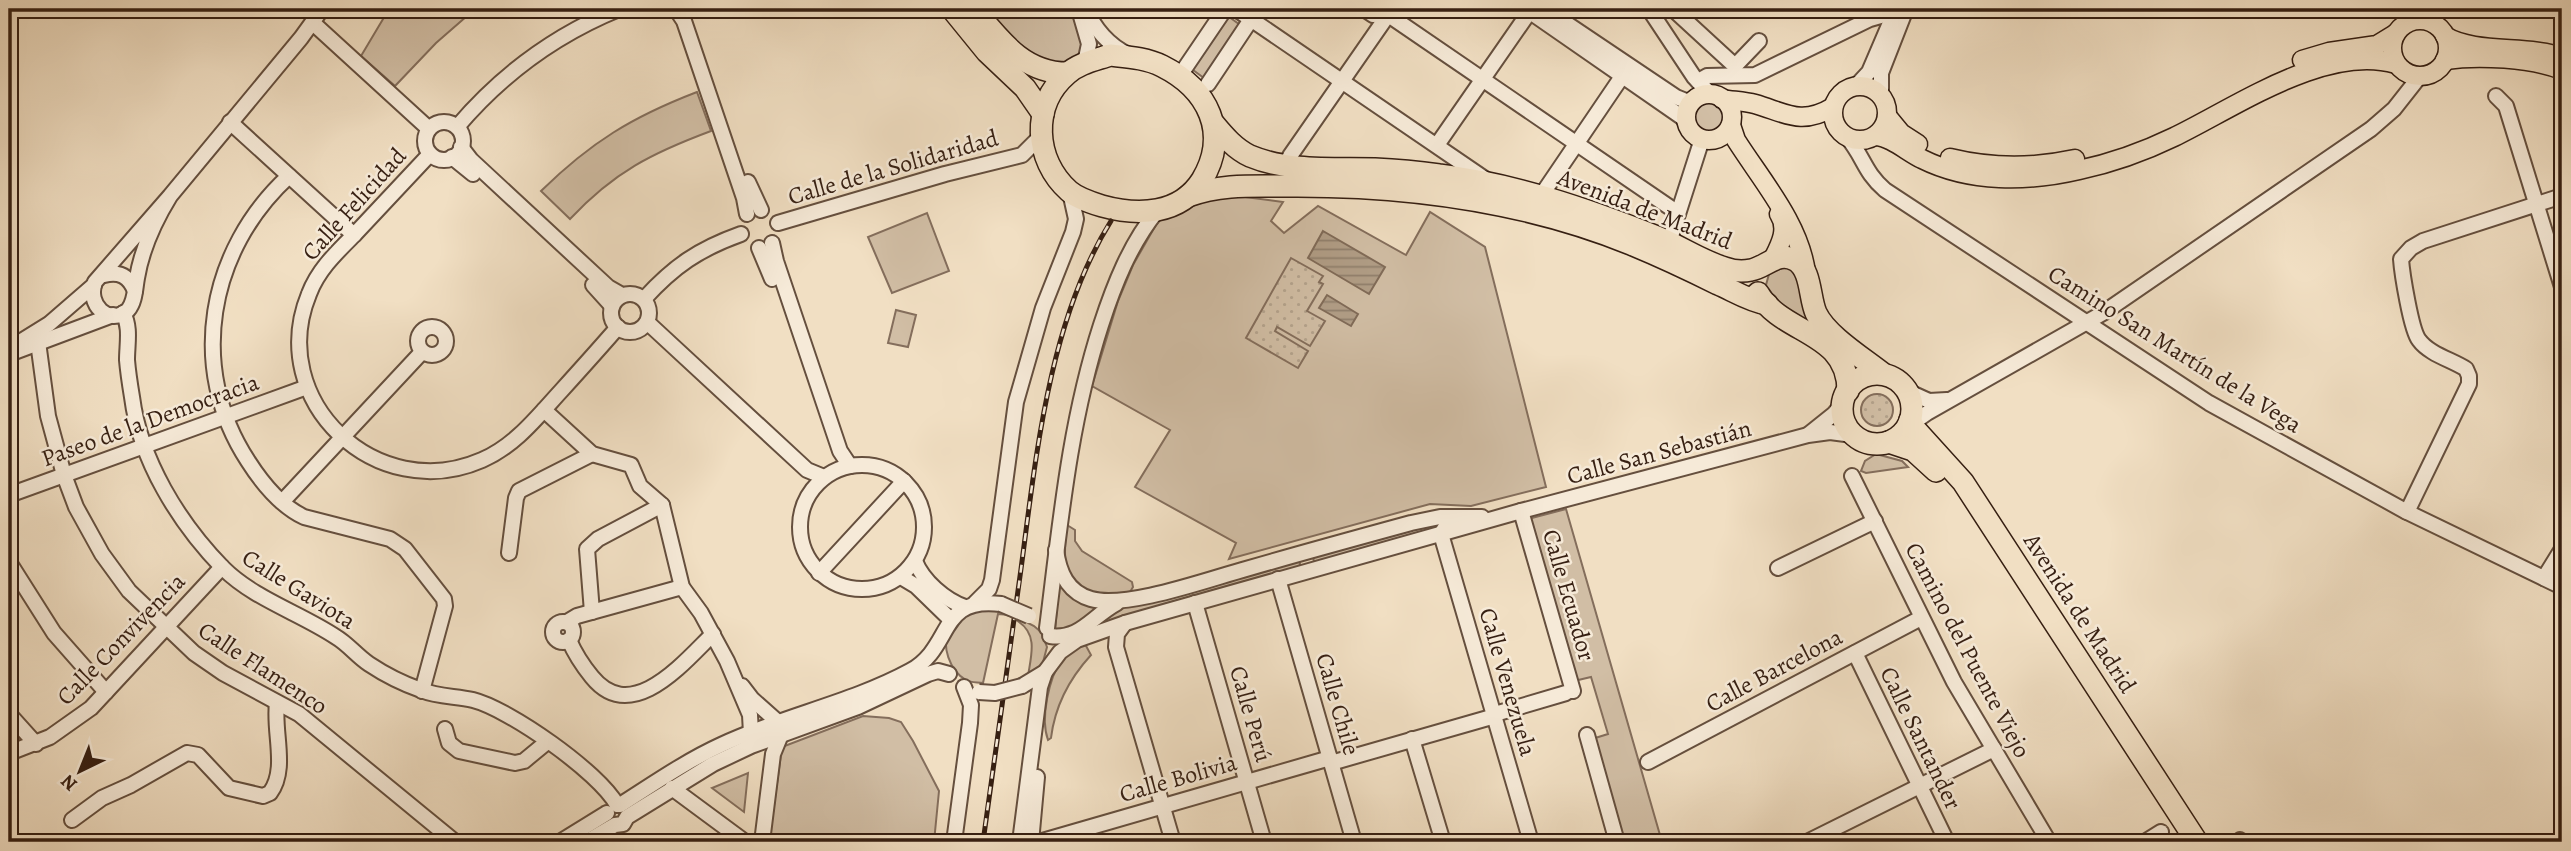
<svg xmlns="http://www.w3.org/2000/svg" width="2571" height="851" font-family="Alegreya,serif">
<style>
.green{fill:#d1bea5;stroke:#846e5c;stroke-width:2}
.garden{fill:url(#garden-dots);stroke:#846e5c;stroke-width:2}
.water{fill:url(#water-rules);stroke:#806b58;stroke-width:2}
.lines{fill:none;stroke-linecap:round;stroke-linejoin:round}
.minor-casing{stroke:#654f3e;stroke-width:18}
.major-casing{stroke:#361f12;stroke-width:21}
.highway-casing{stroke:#361f12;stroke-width:24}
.minor{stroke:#f6ead8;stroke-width:14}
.major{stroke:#f1dfc3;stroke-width:18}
.highway{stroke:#f1dfc3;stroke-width:21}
.rail-casing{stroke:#361f12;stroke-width:5}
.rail{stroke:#f6ead8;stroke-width:2.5;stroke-dasharray:8;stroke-linecap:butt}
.minor-bridge-casing{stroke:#654f3e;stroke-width:18;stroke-linecap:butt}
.minor-bridge{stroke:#f6ead8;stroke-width:14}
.labels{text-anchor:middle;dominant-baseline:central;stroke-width:5;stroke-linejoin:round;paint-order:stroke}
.street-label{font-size:24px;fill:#361f12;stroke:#f6ead8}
</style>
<defs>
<pattern id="garden-dots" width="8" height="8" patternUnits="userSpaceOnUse" patternTransform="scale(1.75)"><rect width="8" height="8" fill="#d1bea5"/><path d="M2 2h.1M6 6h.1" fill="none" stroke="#b4a38d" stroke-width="1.8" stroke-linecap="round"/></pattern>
<pattern id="water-rules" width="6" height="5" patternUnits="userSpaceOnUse" patternTransform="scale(1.75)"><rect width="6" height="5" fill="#b19e87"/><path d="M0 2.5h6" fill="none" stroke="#91806d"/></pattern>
</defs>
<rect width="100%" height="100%" fill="#f1dfc3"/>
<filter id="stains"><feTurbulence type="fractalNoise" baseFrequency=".00286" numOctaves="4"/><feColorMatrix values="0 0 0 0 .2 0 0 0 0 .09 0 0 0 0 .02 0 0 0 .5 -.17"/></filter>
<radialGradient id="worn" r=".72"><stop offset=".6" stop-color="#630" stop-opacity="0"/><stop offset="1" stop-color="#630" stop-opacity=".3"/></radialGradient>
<g class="green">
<polygon points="389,9 475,9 436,43 395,86 361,56"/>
<polygon points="982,9 1069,9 1082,32 1084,50 1073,64 1035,60"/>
<polygon points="1225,14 1243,27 1208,81 1189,67"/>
<path d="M697,92L711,131C652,153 614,172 570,219L541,191C591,142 632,117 697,92Z"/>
<circle cx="1709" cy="118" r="17"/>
<polygon points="1230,195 1283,202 1271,221 1284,233 1318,206 1406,255 1430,212 1485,247 1546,487 1471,506 1430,504 1229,559 1236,543 1135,487 1170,430 1092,386 1118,301 1133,265 1153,230 1159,220 1207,196"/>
<polygon points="927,213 949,271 892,293 868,237"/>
<polygon points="1784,267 1791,269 1864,367 1854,372 1770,298 1766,285 1769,274"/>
<polygon points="896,310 916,315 908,347 888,343"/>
<polygon points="1876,454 1902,461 1908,467 1866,473 1861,471 1865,461"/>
<polygon points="1566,509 1662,842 1621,842 1592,739 1608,734 1591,677 1574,681 1528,519"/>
<polygon points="1437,524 1447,525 1315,565 1312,554 1412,527"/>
<path d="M1067,525L1075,530V541L1082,551L1132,582L1133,587L1130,592C1111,598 1105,599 1087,590C1060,577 1064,550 1067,525Z"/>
<polygon points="1297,560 1300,563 1299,569 1090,630 1121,605"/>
<polygon points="1059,581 1103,605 1076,627 1055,632"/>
<path d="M971,610L1005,611L1034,626L1041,632L1047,647L1042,666L1028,676C1031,656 1038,635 1019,622C1012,616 1007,614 998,614L983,683C977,682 971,683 966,680C950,671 940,645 950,629C954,622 965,615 971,610Z"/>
<path d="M1085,644L1091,655C1069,679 1055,705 1051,738L1048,740C1040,718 1049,678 1062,659C1068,651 1077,648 1085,644Z"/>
<polygon points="863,716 889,718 901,722 913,741 939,791 934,842 769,842 782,747"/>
<polygon points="748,773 744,812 712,788"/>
</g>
<g class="garden">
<polygon points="1291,258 1323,276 1319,282 1323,284 1307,311 1325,321 1310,346 1277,327 1275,331 1308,351 1298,368 1246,338"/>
<circle cx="1877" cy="410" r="16"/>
</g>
<g class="water">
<polygon points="1323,231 1385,267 1369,294 1308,258"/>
<polygon points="1327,295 1358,314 1351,326 1319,308"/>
</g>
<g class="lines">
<g class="minor-casing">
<g id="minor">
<polyline points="676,9 684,21 744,198 747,214"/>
<path d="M1086,9C1094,28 1109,46 1129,55"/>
<polyline points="1236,9 1485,179"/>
<polyline points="1364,9 1373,15 1387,14 1678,213"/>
<polyline points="1526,9 1686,120"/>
<polyline points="1545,9 1676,97 1691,103"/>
<polyline points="1649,9 1694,77 1711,95"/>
<polyline points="1673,9 1735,66 1759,41"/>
<polyline points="1080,13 1089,44 1085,63"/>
<polyline points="313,23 429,129"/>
<polyline points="1185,68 1225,9"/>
<polyline points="1698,81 1707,76 1755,75 1870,19 1884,15 1892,19"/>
<polyline points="1208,84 1258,9"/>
<polyline points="1856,86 1869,72 1890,23"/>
<polyline points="1881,96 1881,73 1906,9"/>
<polyline points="2496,96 2506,106 2562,287"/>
<polyline points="230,122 354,235"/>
<circle cx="444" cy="141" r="19"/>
<path d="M457,127C502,74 555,35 619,9"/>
<path d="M1847,137C1864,157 1864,172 1885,190L2209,403L2407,512L2562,587"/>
<polyline points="1437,145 1530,11"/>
<polyline points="461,147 471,160 608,287 622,295"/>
<path d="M430,154C405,181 379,208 354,235C336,253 318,270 309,294C265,401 377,506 482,460C515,446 538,416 561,391C580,370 599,349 618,327"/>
<polyline points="1290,156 1390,12"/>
<polyline points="452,157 473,174"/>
<path d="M289,176C208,250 187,368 248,461C262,483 281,506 304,517L390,539L405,549L444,599L445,606L422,691"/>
<polyline points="748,182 761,210"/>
<polyline points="1545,190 1623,75"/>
<path d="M170,196C154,222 142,248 137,278C135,289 135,302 128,310C109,327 86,304 95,282L170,196L301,38L322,9"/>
<polyline points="778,223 945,174 1022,155 1041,136"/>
<polyline points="1671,236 1702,139"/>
<polyline points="772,243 776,261 840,451 850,466"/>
<polyline points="759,248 772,279"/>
<path d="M104,275C119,271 129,276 135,291"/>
<polyline points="593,285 612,306"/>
<circle cx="630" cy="313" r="19"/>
<path d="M644,299C674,266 699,249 741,234"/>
<path d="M123,313C131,327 127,344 127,360C128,372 130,385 132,397C140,460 179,523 223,568C254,599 300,613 336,637C348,644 357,656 369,664C384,674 404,684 421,690C438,697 456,696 473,700C509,709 599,772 617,805"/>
<polyline points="647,322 807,470 824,477"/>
<circle cx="432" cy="341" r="14"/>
<polyline points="20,342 49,324 94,285"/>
<polyline points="38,342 48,416 64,475 76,507 102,554 129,591 194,653 223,673 299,714 455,842"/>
<polyline points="9,354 113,315"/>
<polyline points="1907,391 1929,401 1947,400"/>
<polyline points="544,410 592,454 631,465 640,486 662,505 682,587 701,613 727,661 750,715 751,733"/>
<polyline points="1907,427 1927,413 2103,313 2371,129 2394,109 2420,76"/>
<polyline points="1809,434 1834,414 1844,402"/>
<circle cx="862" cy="527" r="62"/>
<polyline points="1852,476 1954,682 2049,842"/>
<polyline points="9,495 307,387"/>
<polyline points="282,502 422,352"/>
<polyline points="1521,511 1573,691"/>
<path d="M2407,512L2469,384V376L2466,369C2452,360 2429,354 2419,340C2411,330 2402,273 2401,259L2411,248L2423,241L2562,196"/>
<polyline points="1446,526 1441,534 1531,842"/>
<path d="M1056,550C1059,572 1067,592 1091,599C1127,609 1209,579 1246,569C1301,553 1356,538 1411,523L1440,517H1482"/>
<polyline points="509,553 516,498 519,491 592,454"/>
<path d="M915,561C923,581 945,600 965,607"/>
<polyline points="9,562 54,633 106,692"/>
<polyline points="1778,568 1875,521"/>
<polyline points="819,573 904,481"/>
<polyline points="901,577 916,586 951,620"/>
<polyline points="2544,578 2562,549"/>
<polyline points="1278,579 1354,842"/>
<polyline points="975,603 989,589 992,580 1016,402 1043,308 1073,232 1076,219 1070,192"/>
<polyline points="1195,603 1264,842"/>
<polyline points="592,612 587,549 598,539 662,505"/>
<circle cx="563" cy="632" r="10"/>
<polyline points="567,622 577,616 682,587"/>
<polyline points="1125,623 1117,634 1116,647 1173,842"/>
<path d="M1047,628C1060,526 1069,424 1101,325C1114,285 1130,244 1157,211"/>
<path d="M1050,636C1080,640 1091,617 1117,603"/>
<path d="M569,640C575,654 583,666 592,677C632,726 684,662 713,634"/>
<polyline points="1855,653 1947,842"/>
<polyline points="742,686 752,699 779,723"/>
<polyline points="1022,686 1045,672 1060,652 1077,640 1125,623 1521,511 1808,435 1830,432 1853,435"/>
<polyline points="9,714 36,744"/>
<polyline points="1495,714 1566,693"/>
<polyline points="445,729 449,743 459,751 515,763 524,761 547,742"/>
<polyline points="1587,735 1617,842"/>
<polyline points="1412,739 1443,842"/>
<polyline points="9,753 50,737 91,708 222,567"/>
<polyline points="1648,762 1921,618"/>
<polyline points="1331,763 1495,716"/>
<polyline points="672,788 745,842"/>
<path d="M620,805C653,784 686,761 721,745C782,716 851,703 910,671C954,647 937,596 1001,604"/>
<path d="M72,820L102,798L131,785L187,753L198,755L229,788L263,796L270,793C288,769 273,732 277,703"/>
<polyline points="2240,840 2241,842"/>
<polyline points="560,842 607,813"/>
<polyline points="586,842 615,825 623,824 627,817 713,764 751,746 858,707 928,674 938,671 949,674"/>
<polyline points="762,842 773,754 780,737"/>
<polyline points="954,842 970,723 971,705 964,687"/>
<polyline points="1020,842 1040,687 1045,672"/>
<polyline points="1031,842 1037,777"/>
<polyline points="1039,842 1330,758"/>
<polyline points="1807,842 1994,749"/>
<polyline points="2145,842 2161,832"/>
</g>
</g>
<g class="major-casing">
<g id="major">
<circle cx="2420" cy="48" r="28"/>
<path d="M2445,36C2474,54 2528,45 2562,57"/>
<polyline points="2302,60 2329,52 2377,45 2395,34"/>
<path d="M2445,60C2479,55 2531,58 2562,70"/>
<circle cx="1860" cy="113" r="27"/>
<circle cx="1709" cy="117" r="23"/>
<path d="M1722,99C1733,101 1744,101 1755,104C1786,113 1801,126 1833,107"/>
<polyline points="1887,116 1901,133 1918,144"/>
<path d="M1731,125L1736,140C1762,181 1800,224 1806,273"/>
<path d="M1875,136C1892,137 1907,152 1922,159C1970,183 2028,182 2079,170C2112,163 2143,152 2174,137C2236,107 2327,43 2396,64"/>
<path d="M1950,158C1991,168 2034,168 2075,159"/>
<path d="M1773,259C1780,245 1789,229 1779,214"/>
</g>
</g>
<g class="highway-casing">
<g id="highway">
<polyline points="952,9 987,52 1025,88 1043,114"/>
<path d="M974,9C1000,40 1023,73 1067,73"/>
<path d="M1110,55C1128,57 1146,58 1162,66C1208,89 1230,133 1202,180C1180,215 1138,216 1102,206C1092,203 1077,198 1069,191C1034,160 1031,105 1067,74C1079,63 1096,60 1110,55Z"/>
<path d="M1214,124C1224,136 1235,149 1250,156C1288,172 1335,168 1375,169C1396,170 1418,172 1439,175C1514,184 1587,209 1657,237C1680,246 1701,261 1725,268C1733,271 1742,272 1751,270C1767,267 1777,251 1795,260C1812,270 1809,298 1816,313C1826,335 1863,358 1882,373"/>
<path d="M1188,196C1220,184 1253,186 1287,186C1405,185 1522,200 1631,244C1660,256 1690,270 1718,284C1734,291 1749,301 1767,304"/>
<path d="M1758,293C1782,335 1848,331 1848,391"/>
<circle cx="1877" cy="409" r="35"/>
<polyline points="1910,420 1915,429 1963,482 2197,842"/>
<polyline points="1889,442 1913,450 1936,471"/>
</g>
</g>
<use href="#minor" class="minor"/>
<use href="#major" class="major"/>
<use href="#highway" class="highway"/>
<g class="rail-casing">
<path id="rail" d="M983,842C995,751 1009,660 1021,569C1036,456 1049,320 1111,221"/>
</g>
<use href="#rail" class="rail"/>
<g class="minor-bridge-casing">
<g id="minor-bridge">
<polyline points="1001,604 1029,616"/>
<polyline points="979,692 995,693 1022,686"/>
</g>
</g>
<use href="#minor-bridge" class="minor-bridge"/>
</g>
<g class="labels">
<g class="street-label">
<text transform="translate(893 167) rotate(-16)">Calle de la Solidaridad</text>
<text transform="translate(354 204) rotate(-48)">Calle Felicidad</text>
<text transform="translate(1645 209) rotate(21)">Avenida de Madrid</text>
<text transform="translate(2175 349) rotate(32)">Camino San Martín de la Vega</text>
<text transform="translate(150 420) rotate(-20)">Paseo de la Democracia</text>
<text transform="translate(1659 452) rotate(-15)">Calle San Sebastián</text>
<text transform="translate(299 589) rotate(32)">Calle Gaviota</text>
<text transform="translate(1569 595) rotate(74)">Calle Ecuador</text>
<text transform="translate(2080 613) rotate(57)">Avenida de Madrid</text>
<text transform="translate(121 639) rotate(-46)">Calle Convivencia</text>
<text transform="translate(1968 650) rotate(62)">Camino del Puente Viejo</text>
<text transform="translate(263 668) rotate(33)">Calle Flamenco</text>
<text transform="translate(1774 670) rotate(-28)">Calle Barcelona</text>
<text transform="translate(1508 682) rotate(74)">Calle Venezuela</text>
<text transform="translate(1338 704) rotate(74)">Calle Chile</text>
<text transform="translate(1251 714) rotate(74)">Calle Perú</text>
<text transform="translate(1921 738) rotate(64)">Calle Santander</text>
<text transform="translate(1178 778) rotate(-16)">Calle Bolivia</text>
</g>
</g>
<rect width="2571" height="851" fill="none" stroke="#f1dfc3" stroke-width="35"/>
<rect x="10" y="10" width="2550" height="830" fill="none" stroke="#361f12" stroke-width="3.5"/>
<rect x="18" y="18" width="2536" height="816" fill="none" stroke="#361f12" stroke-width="2"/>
<g transform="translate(80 771) rotate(223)" stroke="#f6ead8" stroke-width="5" paint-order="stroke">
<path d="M0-5L12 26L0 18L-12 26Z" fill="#361f12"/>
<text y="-10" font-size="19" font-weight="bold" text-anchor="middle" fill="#361f12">N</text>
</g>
<rect width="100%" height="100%" filter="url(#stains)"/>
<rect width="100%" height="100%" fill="url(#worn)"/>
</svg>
